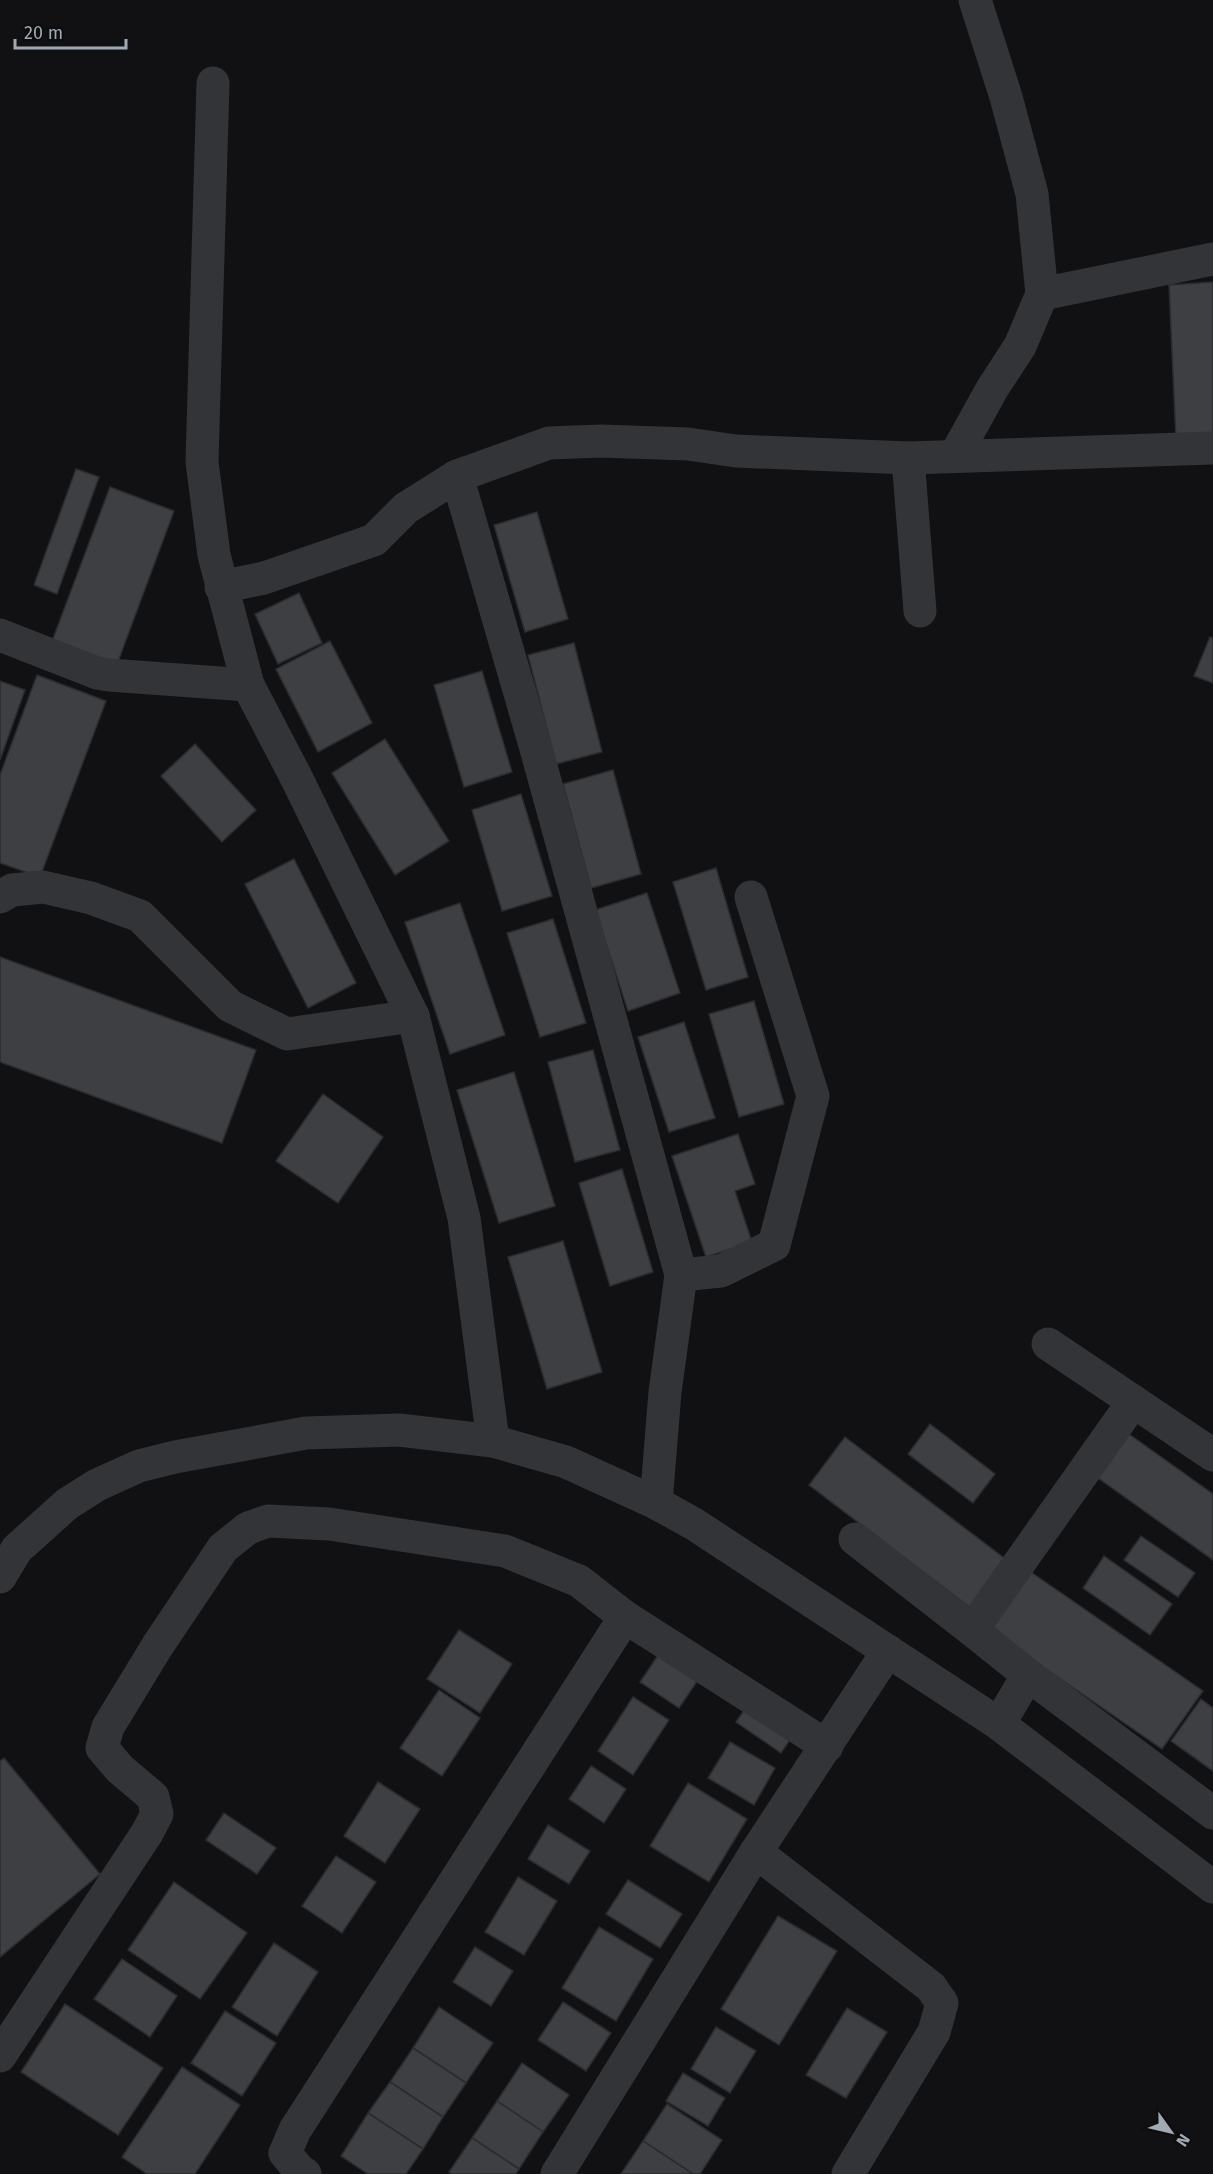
<svg xmlns="http://www.w3.org/2000/svg" width="1213" height="2174" font-family="'Fira Sans',sans-serif">
<style>
.building{fill:#3d3f43;stroke:#2b2c2f;stroke-width:1.5}
.lines{fill:none;stroke-linecap:round;stroke-linejoin:round}
.minor{stroke:#323438;stroke-width:33}
</style>
<rect width="100%" height="100%" fill="#111113"/>
<g class="building">
<polygon points="1213,282 1213,438 1176,440 1169,285"/>
<polygon points="76,469 99,477 57,594 34,585"/>
<polygon points="110,487 174,511 116,667 51,644"/>
<polygon points="537,512 568,619 525,632 494,525"/>
<polygon points="299,593 322,643 278,664 255,614"/>
<polygon points="1210,637 1213,638 1213,683 1194,676"/>
<polygon points="330,641 372,723 318,752 276,669"/>
<polygon points="574,643 602,752 556,764 528,655"/>
<polygon points="482,671 512,772 464,787 434,685"/>
<polygon points="37,675 106,701 40,877 0,863 0,775"/>
<polygon points="0,681 25,690 0,760"/>
<polygon points="385,739 449,841 395,875 332,773"/>
<polygon points="195,744 256,810 222,842 161,776"/>
<polygon points="613,770 641,874 591,888 563,784"/>
<polygon points="521,794 552,896 502,911 472,810"/>
<polygon points="294,859 356,983 308,1008 245,884"/>
<polygon points="716,868 748,977 706,990 673,882"/>
<polygon points="647,893 680,993 628,1011 595,910"/>
<polygon points="460,903 505,1035 450,1054 405,922"/>
<polygon points="553,919 586,1023 540,1037 507,933"/>
<polygon points="0,957 256,1050 222,1143 0,1062"/>
<polygon points="754,1001 784,1104 739,1117 709,1014"/>
<polygon points="684,1022 715,1118 669,1132 638,1037"/>
<polygon points="593,1050 620,1150 575,1162 548,1062"/>
<polygon points="514,1072 555,1206 499,1223 457,1090"/>
<polygon points="323,1094 383,1137 338,1203 276,1161"/>
<polygon points="738,1134 755,1184 735,1191 752,1242 706,1257 672,1156"/>
<polygon points="622,1169 653,1272 610,1286 579,1183"/>
<polygon points="563,1241 602,1372 547,1389 508,1257"/>
<polygon points="930,1424 995,1474 973,1503 908,1454"/>
<polygon points="1129,1434 1213,1494 1213,1560 1098,1478"/>
<polygon points="845,1437 1008,1561 972,1609 809,1485"/>
<polygon points="1141,1536 1195,1573 1178,1597 1124,1560"/>
<polygon points="1104,1556 1172,1604 1150,1635 1083,1588"/>
<polygon points="1028,1570 1203,1691 1162,1749 988,1629"/>
<polygon points="459,1630 512,1664 480,1713 427,1679"/>
<polygon points="663,1648 702,1674 679,1708 640,1682"/>
<polygon points="439,1690 480,1718 442,1776 400,1748"/>
<polygon points="633,1697 669,1720 633,1775 598,1751"/>
<polygon points="1201,1699 1213,1708 1213,1771 1171,1741"/>
<polygon points="749,1703 794,1734 781,1753 736,1722"/>
<polygon points="730,1742 775,1768 754,1805 708,1778"/>
<polygon points="4,1758 100,1874 0,1957 0,1761"/>
<polygon points="591,1766 626,1789 604,1823 569,1799"/>
<polygon points="378,1782 420,1809 385,1863 344,1836"/>
<polygon points="688,1783 747,1819 709,1882 650,1846"/>
<polygon points="224,1813 276,1848 257,1874 206,1840"/>
<polygon points="548,1825 590,1851 569,1884 528,1859"/>
<polygon points="336,1856 376,1882 342,1933 302,1906"/>
<polygon points="518,1877 557,1901 524,1955 485,1932"/>
<polygon points="628,1880 682,1914 660,1948 606,1914"/>
<polygon points="174,1882 247,1933 200,1999 128,1950"/>
<polygon points="778,1916 837,1951 779,2045 721,2009"/>
<polygon points="599,1927 653,1959 616,2021 562,1988"/>
<polygon points="274,1943 318,1972 277,2036 232,2007"/>
<polygon points="475,1947 513,1971 491,2006 453,1982"/>
<polygon points="122,1959 177,1996 150,2037 94,1999"/>
<polygon points="563,2002 611,2033 586,2071 538,2040"/>
<polygon points="65,2004 163,2068 118,2135 21,2072"/>
<polygon points="439,2007 493,2043 466,2083 413,2048"/>
<polygon points="847,2008 887,2032 846,2098 806,2075"/>
<polygon points="225,2011 276,2043 242,2096 191,2063"/>
<polygon points="716,2027 756,2051 730,2093 691,2069"/>
<polygon points="413,2048 466,2083 443,2117 390,2082"/>
<polygon points="522,2063 569,2095 543,2132 497,2101"/>
<polygon points="182,2067 240,2105 195,2174 147,2174 122,2157"/>
<polygon points="683,2073 725,2098 708,2126 666,2101"/>
<polygon points="390,2082 443,2117 423,2149 368,2113"/>
<polygon points="497,2101 543,2132 519,2169 472,2138"/>
<polygon points="667,2104 722,2140 700,2174 693,2174 643,2141"/>
<polygon points="368,2113 423,2149 406,2174 368,2174 341,2156"/>
<polygon points="472,2138 519,2169 516,2174 452,2174 449,2172"/>
<polygon points="643,2141 693,2174 621,2174"/>
</g>
<g class="lines">
<g class="minor">
<polyline points="213,83 202,462 214,555 248,685 296,777 413,1016 464,1218 493,1441"/>
<polyline points="1042,294 1213,259"/>
<polyline points="955,456 992,389 1020,346 1042,294 1032,194 1006,97 975,0"/>
<polyline points="908,458 920,611"/>
<polyline points="457,476 535,745 681,1275 665,1392 656,1503"/>
<polyline points="221,587 264,578 374,540 406,508 457,476 549,443 601,441 688,444 736,451 908,458 1213,448"/>
<polyline points="0,635 97,673 109,675 248,685"/>
<polyline points="0,897 12,890 43,887 91,898 140,916 230,1006 287,1034 413,1016"/>
<polyline points="681,1275 721,1271 774,1245 813,1096 751,897"/>
<polyline points="1048,1344 1213,1455"/>
<polyline points="855,1539 972,1630 1028,1675 1213,1813"/>
<polyline points="0,1577 17,1549 67,1504 97,1485 139,1466 175,1457 306,1433 399,1430 493,1441 566,1462 656,1503 694,1524 999,1724 1213,1887"/>
<polyline points="972,1630 1133,1402"/>
<polyline points="999,1724 1028,1675"/>
<polyline points="756,1852 931,1987 942,2003 934,2032 848,2174"/>
<polyline points="0,2056 147,1833 157,1814 153,1797 120,1769 102,1748 108,1727 158,1645 223,1548 248,1528 268,1521 329,1524 505,1551 579,1581 625,1617 827,1746"/>
<polyline points="305,2174 299,2170 285,2153 295,2130 625,1617"/>
<polyline points="557,2174 756,1852 888,1651"/>
</g>
</g>
<g transform="translate(1171 2132) rotate(124)" stroke="#0c0d0e" stroke-width="4.5" paint-order="stroke">
<path d="M0-4.5L10 22L0 15L-10 22Z" fill="#a2a9b5"/>
<text y="-9" font-size="16" font-weight="bold" text-anchor="middle" fill="#a2a9b5">N</text>
</g>
<path d="M15 39v9h111v-9" fill="none" stroke="#a2a9b5" stroke-width="3"/>
<text x="24" y="39" font-size="18" fill="#a2a9b5" stroke="#0c0d0e" stroke-width="4.5" paint-order="stroke">20 m</text>
</svg>
